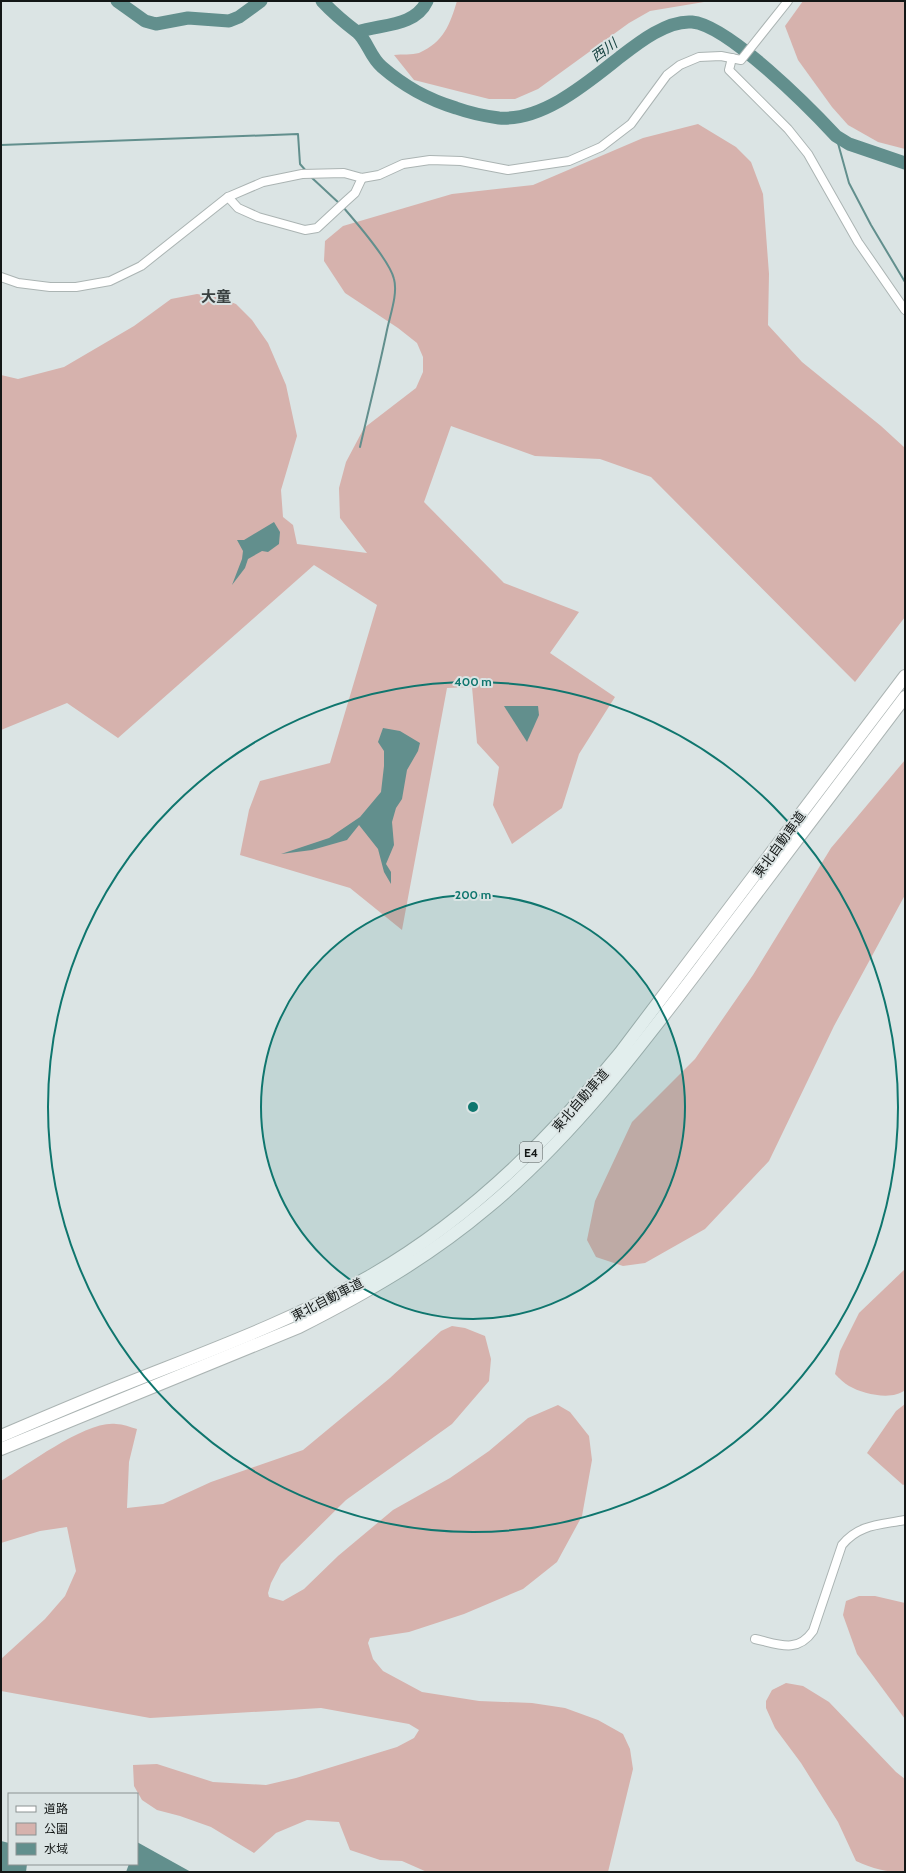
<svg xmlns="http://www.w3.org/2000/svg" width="906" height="1873" font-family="Cabin,'Noto Sans JP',sans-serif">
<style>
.green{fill:#d6b2ad}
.water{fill:#628f8d}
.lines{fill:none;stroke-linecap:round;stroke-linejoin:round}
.stream{stroke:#628f8d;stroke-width:2}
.river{stroke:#628f8d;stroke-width:13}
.minor-casing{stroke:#abb4b3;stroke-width:10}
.highway-casing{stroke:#abb4b3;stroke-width:14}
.minor{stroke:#fff;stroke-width:8}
.highway{stroke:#fff;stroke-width:12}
.ring{fill:none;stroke:#0f766e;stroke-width:2}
.labels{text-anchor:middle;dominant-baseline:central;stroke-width:4;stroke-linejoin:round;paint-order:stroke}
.shield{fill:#dbe4e4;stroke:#4f5454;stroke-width:1}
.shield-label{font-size:12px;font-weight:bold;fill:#131716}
.street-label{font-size:13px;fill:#131716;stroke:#dbe4e4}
.water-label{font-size:14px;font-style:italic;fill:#174341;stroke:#dbe4e4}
.quarter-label{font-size:15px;font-weight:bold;fill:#394040;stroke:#dbe4e4}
.centre{fill:#0f766e;stroke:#dbe4e4;stroke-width:2}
.ring-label{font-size:12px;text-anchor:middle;font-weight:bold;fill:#0f766e;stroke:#dbe4e4;stroke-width:4;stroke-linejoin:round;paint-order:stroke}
</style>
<rect width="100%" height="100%" fill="#dbe4e4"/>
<g class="green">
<path d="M457,1H710L650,11L629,23L538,89L515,99H489L414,80L394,55C402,54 412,55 419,53C444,42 450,24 457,1Z"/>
<polygon points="803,1 905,1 905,149 878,142 848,125 832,107 798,60 785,26"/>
<polygon points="698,124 736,147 751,162 763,194 769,274 768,325 802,362 881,426 905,448 905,617 855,682 651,477 600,459 535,456 451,426 424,502 504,583 579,612 550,653 615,697 579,754 562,808 512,844 493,805 499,767 477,743 472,687 447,688 402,930 350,888 240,855 249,810 260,781 330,763 377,605 314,565 118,738 67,703 1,730 1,375 18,379 64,367 134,326 171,299 197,294 217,297 236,304 252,320 268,343 286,385 297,436 281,490 283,517 293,525 297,544 367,553 340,518 339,488 346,462 364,428 416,388 423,372 423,357 417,343 398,328 345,293 324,261 325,241 343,226 452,194 533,185 643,138"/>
<polygon points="905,760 905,895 834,1026 769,1161 705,1229 645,1263 623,1266 596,1257 587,1240 595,1201 632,1122 695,1059 753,975 831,848"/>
<path d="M905,1269V1390C892,1401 863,1394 849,1386C844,1383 839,1378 835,1374L840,1351L859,1313Z"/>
<path d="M452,1326L465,1328L485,1336L491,1359L489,1381L452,1424L346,1500L281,1564L271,1583L268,1593L269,1597L283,1601L304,1589L338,1556L393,1510L450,1478L489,1451L528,1418L558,1405L570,1412L589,1436L592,1460L582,1516L557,1562L523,1589L464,1614L409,1632L370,1638L368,1643L373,1659L383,1671L422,1692L479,1701L532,1703L565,1708L598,1720L623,1734L630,1749L633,1769L608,1872H427L402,1861L380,1860L350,1850L339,1822L307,1820L276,1833L254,1853L211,1827L180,1816L157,1810L142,1800L134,1786L133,1765L157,1764L213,1782L266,1785L296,1778L397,1747L414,1738L419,1730L409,1724L321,1708L150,1718L1,1691V1659L45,1619L65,1596L76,1571L67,1527L40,1531L1,1543V1481C27,1465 87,1420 116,1424C123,1424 130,1427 137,1429L129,1462L127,1508L163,1504L211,1482L303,1450L390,1378L441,1331Z"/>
<polygon points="905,1404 905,1484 903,1485 867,1453 896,1411"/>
<polygon points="859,1596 875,1596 905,1603 905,1719 857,1654 843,1615 846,1601"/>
<path d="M786,1683L803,1686L829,1702L896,1772L905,1779V1872C886,1872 873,1869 856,1861L838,1822L801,1763L775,1728L766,1708V1701L772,1690Z"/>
</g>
<g class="water">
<polygon points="274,522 280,532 279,544 268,552 262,551 248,559 245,568 232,585 242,559 243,551 237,540 244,540"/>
<polygon points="504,706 538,706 539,715 527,742"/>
<polygon points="383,728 400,731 420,743 418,751 407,770 402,799 396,808 392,822 394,845 386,864 391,872 391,884 384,872 378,849 359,825 347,840 312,850 281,854 329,838 360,817 381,792 384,766 384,751 378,742"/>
<polygon points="1,1841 9,1843 9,1864 27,1864 26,1872 1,1872"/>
<polygon points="137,1842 191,1872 126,1872 129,1864 137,1864"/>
</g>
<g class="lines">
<g class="stream">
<polyline points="836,136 849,183 871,225 905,282"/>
<polyline points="1,145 298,134 300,164 307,172"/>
<polyline points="311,177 340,204"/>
<path d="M343,207C356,222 390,261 394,279C398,294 390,315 387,330C379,369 369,408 360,447"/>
</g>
<g class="river">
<polyline points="117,1 145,21 156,24 188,18 229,21 239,17 261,1"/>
<path d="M322,1C333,13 344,22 357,32C367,40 370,57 382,67C405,87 427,99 456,108C470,113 484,116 499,118C543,121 587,83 620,57C638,43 667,20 692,22C728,25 810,108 836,136L849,144L905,163"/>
<path d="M358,32C381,24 415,27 427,1"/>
</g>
<g class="minor-casing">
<g id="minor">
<polyline points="732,58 729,70 788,129 808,154 858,242 905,310"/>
<polyline points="228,197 238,208 258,217 305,230 317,228 345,202 355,193 362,178"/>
<polyline points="1,277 18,283 50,287 76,287 110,281 141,266 228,197 263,182 302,174 344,173 362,178 379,175 403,164 430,160 461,161 508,170 569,161 601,147 631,124 667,75 680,65 699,57 721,56 741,60 788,1"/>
<path d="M755,1639C778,1644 797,1654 813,1631L842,1545C859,1524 880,1525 905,1520"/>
</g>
</g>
<g class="highway-casing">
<g id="highway">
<path d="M1,1436C43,1418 85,1400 128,1383C211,1350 294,1320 372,1275C469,1219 550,1139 620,1053L905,676"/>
<path d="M1,1449L299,1327C366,1293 429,1257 487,1208C575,1135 643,1043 712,952C776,867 841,782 905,697"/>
</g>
</g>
<use href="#minor" class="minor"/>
<use href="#highway" class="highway"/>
</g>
<circle cx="473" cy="1107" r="212" fill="#0f766e" fill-opacity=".12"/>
<g class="ring">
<circle cx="473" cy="1107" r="212"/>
<circle cx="473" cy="1107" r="425"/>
</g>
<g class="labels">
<rect class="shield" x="520" y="1142" width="22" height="20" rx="3"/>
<g class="shield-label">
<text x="531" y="1152">E4</text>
</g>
<g class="street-label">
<text transform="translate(779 844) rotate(-54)">東北自動車道</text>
<text transform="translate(580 1100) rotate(-49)">東北自動車道</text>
<text transform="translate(327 1299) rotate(-27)">東北自動車道</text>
</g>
<g class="water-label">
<text transform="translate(604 50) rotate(-36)">西川</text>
</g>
<g class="quarter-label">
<text x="216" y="297">大童</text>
</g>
</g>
<circle cx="473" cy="1107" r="6" class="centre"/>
<g class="ring-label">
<text x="473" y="686">400 m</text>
<text x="473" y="899">200 m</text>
</g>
<rect width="906" height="1873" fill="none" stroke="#131716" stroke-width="4"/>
<rect x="8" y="1793" width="130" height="72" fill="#dbe4e4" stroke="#8b9292"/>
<rect x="16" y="1806" width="20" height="6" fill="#ffffff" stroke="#8b9292"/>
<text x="44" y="1813" font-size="12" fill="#131716">道路</text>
<rect x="16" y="1823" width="20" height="12" fill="#d6b2ad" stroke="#8b9292"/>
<text x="44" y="1833" font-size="12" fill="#131716">公園</text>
<rect x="16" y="1843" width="20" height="12" fill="#628f8d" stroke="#8b9292"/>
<text x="44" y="1853" font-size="12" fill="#131716">水域</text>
</svg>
